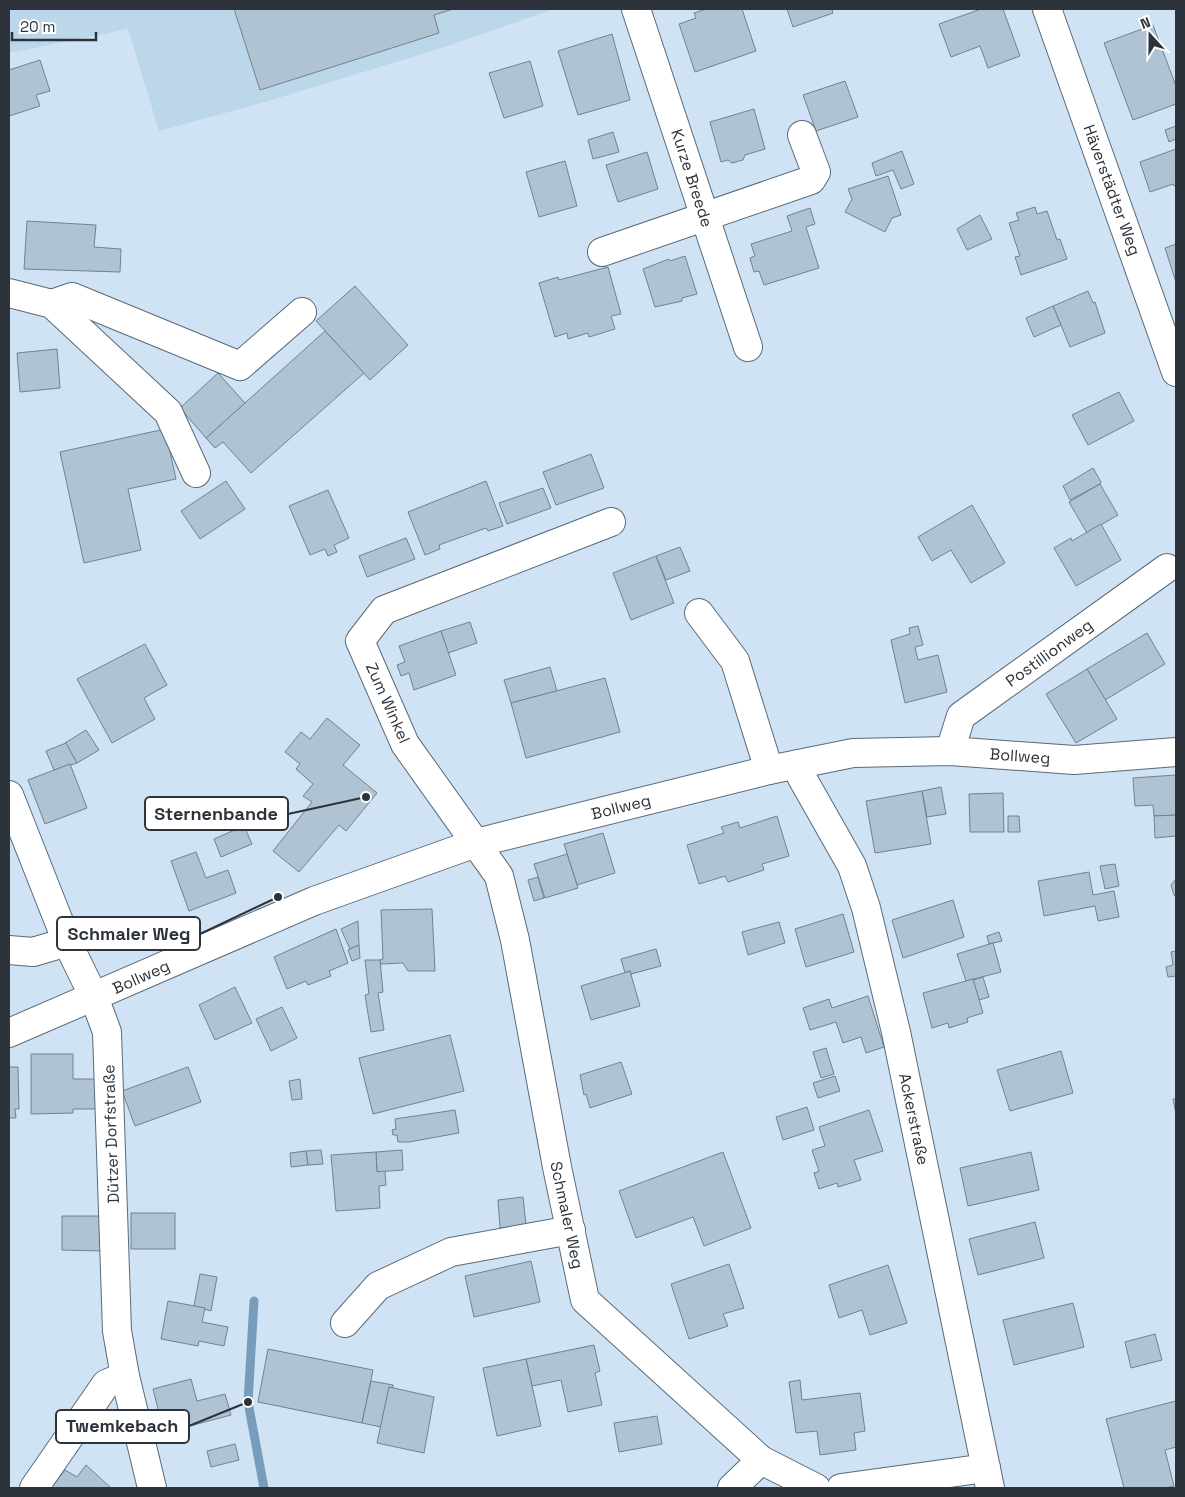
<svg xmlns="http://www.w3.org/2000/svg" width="1185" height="1497" font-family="'Space Grotesk',sans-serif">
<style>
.built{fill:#bcd6ea}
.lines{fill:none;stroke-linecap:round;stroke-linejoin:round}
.stream{stroke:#789dbc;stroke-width:9}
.building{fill:#b0c3d2;stroke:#718291}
.minor-casing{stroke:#596a78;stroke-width:30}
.minor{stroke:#fff;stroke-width:28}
.labels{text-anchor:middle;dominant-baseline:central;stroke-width:4;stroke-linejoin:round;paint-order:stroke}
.street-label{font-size:16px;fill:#2c333a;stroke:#fff}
.leader{fill:none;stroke:#2c333a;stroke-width:2}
.callout-dot{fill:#2c333a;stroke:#fff;stroke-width:2}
.callout{fill:#fff;stroke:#2c333a;stroke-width:2}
.callout-label{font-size:18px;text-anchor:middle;font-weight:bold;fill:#2c333a}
</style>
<rect width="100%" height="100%" fill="#d0e3f4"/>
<polygon class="built" points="9,9 554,9 442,48 265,102 159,131 128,29 9,53"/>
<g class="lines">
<polyline class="stream" points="254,1301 248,1402 264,1488"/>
</g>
<g class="building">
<polygon points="234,9 453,9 434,15 439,33 260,90"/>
<polygon points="706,9 742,9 756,51 695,72 679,24 696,18 694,13"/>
<polygon points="787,9 832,9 833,13 793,27"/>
<polygon points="981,9 1003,9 1020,56 988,68 980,46 951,57 939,24"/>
<polygon points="1153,25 1176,86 1176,104 1133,120 1104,43"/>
<polygon points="612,34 630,100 578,115 558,51"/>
<polygon points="40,60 50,91 36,95 40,106 9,116 9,70"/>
<polygon points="530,61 543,106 504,118 489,73"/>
<polygon points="845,81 858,117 816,131 803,95"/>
<polygon points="754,109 765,149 745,155 743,160 732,163 728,160 721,162 710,122"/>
<polygon points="1176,126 1176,139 1169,142 1165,130"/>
<polygon points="613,132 619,152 593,159 588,140"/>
<polygon points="1176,149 1176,186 1174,186 1173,184 1150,192 1140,162"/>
<polygon points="902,151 914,184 901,189 893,170 876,176 872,163"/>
<polygon points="647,152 658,189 618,202 606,165"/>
<polygon points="565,161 577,206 539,217 526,172"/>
<polygon points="888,176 901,215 892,218 885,232 845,212 852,199 848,189"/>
<polygon points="1035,207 1037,214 1047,211 1057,240 1060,239 1067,259 1021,275 1015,257 1020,256 1009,223 1019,220 1016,213"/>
<polygon points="810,208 815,224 806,227 819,268 764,285 759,271 754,272 750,258 755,256 751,244 792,231 787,216"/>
<polygon points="980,215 992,239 967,250 957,229"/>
<polygon points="27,221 96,225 94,247 121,249 120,272 24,269"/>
<polygon points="1176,244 1176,282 1165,248"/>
<polygon points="685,256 697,294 682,298 682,301 655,307 643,269 669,259 670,261"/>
<polygon points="608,267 621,314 611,316 615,329 589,337 588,333 568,339 567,333 555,337 539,283 558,277 559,280"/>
<polygon points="355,286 408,345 370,380 316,321"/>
<polygon points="1088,291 1093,303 1095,302 1105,333 1070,347 1053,306"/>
<polygon points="1053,306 1061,325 1034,337 1026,318"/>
<polygon points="325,331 364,373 251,473 223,442 215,448 206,438"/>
<polygon points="57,349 60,388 20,392 17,353"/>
<polygon points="218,373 245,403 206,438 180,408"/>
<polygon points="1119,392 1134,421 1088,445 1072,415"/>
<polygon points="165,429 176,479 128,489 141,550 84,563 60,452"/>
<polygon points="591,454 604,488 556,505 543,472"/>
<polygon points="1093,468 1101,482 1100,484 1070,500 1063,486"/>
<polygon points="226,481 245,509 200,539 181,511"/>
<polygon points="486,481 503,526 488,531 486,528 439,545 440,549 425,555 408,512"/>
<polygon points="1100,484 1118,515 1087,533 1069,502"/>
<polygon points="543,488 551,508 507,524 499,503"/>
<polygon points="328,490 349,538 334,545 337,552 328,556 325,549 310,555 289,506"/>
<polygon points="972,505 1005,563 971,583 951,550 932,561 918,537"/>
<polygon points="1101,524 1121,560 1076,586 1054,548 1071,538 1072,541"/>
<polygon points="406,538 415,559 367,577 359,556"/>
<polygon points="680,547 690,571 666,580 656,556"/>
<polygon points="656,556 674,603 631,620 613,573"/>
<polygon points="470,622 477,643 448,653 441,631"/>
<polygon points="918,626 923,645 915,647 918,660 938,655 947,692 905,703 891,640 910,634 909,628"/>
<polygon points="441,631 456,675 414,690 409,673 401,676 397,665 405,662 399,646"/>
<polygon points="1147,633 1165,664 1105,700 1087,669"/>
<polygon points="145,644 167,685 144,698 155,719 112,743 77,679"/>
<polygon points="550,667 557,691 511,703 504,680"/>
<polygon points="1087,669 1117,719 1076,743 1046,694"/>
<polygon points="605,678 620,732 526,758 511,703"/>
<polygon points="327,718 360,745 343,765 377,793 346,831 339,825 299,872 273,851 312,802 303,796 313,784 296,769 300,764 285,752 301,732 310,739"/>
<polygon points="86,730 99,750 77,763 65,743"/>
<polygon points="66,743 77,763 54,770 46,751"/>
<polygon points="70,764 87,808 45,824 28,780"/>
<polygon points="1176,775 1176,815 1154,816 1153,805 1135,806 1133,778"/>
<polygon points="941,787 946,814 927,817 922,791"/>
<polygon points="922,791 931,844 875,853 866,801"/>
<polygon points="1003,793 1004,832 970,832 969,794"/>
<polygon points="1176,815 1176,836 1155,838 1154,816"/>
<polygon points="777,816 789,856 762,864 764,870 728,882 725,876 699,884 687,845 724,833 721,827 738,822 740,828"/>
<polygon points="1008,816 1019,816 1020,832 1008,832"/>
<polygon points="244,826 252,844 221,857 214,839"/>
<polygon points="603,833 615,873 577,885 564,844"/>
<polygon points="196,852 206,878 228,870 236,893 189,911 171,861"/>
<polygon points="567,854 578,888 545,898 534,864"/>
<polygon points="1115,864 1119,886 1105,889 1100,866"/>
<polygon points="1089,872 1093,895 1114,891 1119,917 1098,921 1095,906 1044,916 1038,881"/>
<polygon points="538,877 544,898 534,901 528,880"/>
<polygon points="1176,879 1176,897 1174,895 1171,885"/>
<polygon points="953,900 964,937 903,958 892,920"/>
<polygon points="432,909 435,971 408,971 403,963 381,964 380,960 383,959 381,910"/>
<polygon points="843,914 854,952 806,967 795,929"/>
<polygon points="358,921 359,945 350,949 341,929"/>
<polygon points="779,922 785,943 748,955 742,932"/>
<polygon points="336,929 348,963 329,971 331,976 308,985 306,981 287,989 274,957"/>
<polygon points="999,932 1002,941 989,944 987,936"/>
<polygon points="993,943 1001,972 966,981 957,954"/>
<polygon points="359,945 360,958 352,961 348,950"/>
<polygon points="656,949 661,966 631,974 630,971 625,973 621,959"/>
<polygon points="1176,951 1176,976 1168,977 1166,967 1173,965 1171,952"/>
<polygon points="365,960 380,960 383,992 378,993 384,1030 371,1032 365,995 369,994"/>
<polygon points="630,971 640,1006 591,1020 581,986"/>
<polygon points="983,977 989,997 979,1000 973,980"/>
<polygon points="973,979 983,1013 967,1018 968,1022 949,1028 948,1023 932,1028 923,993"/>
<polygon points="235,987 252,1023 215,1040 199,1005"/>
<polygon points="868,996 884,1047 866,1053 861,1037 843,1043 836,1022 810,1030 803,1008 829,999 832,1008"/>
<polygon points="282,1007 297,1038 271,1051 256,1019"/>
<polygon points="450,1035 464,1091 373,1114 359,1058"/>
<polygon points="826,1048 834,1074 821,1078 813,1052"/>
<polygon points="1061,1051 1073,1093 1010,1111 997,1070"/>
<polygon points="31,1054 73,1054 73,1079 99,1079 100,1109 73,1109 73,1113 31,1114"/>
<polygon points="621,1062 632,1094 590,1108 586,1094 584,1095 580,1075"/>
<polygon points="9,1067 18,1067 19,1109 15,1109 16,1118 9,1118"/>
<polygon points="188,1067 201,1102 135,1126 122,1091"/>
<polygon points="835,1076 840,1091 818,1098 813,1083"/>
<polygon points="300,1079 302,1099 292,1100 289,1081"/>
<polygon points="1173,1099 1176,1099 1176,1114"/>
<polygon points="807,1107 814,1130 783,1140 776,1117"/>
<polygon points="455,1110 459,1133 409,1142 398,1142 397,1135 393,1135 392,1130 396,1129 395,1119"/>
<polygon points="869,1110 883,1151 854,1160 861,1180 838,1187 837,1183 819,1189 814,1173 819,1171 812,1150 825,1146 819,1127"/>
<polygon points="321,1150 323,1164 308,1165 306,1151"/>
<polygon points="402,1150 403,1170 377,1172 376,1152"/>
<polygon points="306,1151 308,1165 291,1167 290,1153"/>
<polygon points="376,1152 377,1172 385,1171 386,1185 379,1186 380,1208 336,1211 331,1155"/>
<polygon points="723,1152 751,1228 704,1246 693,1217 636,1238 619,1191"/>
<polygon points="1031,1152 1039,1190 968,1206 960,1168"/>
<polygon points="523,1197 526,1225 500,1228 498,1200"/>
<rect x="131" y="1213" width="44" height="36"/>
<polygon points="62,1216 102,1216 102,1251 62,1250"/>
<polygon points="1035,1222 1044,1258 978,1275 969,1239"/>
<polygon points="531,1261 540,1302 474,1317 465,1276"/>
<polygon points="729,1264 744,1308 723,1314 728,1326 689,1339 671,1284"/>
<polygon points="888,1265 907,1323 870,1335 862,1310 839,1318 829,1285"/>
<polygon points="200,1274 217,1277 211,1311 194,1306"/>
<polygon points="168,1301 205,1308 202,1322 228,1327 224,1346 199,1341 198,1346 161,1339"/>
<polygon points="1073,1303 1084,1347 1014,1365 1003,1320"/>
<polygon points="1155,1334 1162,1360 1131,1368 1125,1342"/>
<polygon points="594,1345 600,1371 595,1373 602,1405 568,1412 561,1380 532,1386 526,1359"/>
<polygon points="268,1349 373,1370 362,1423 258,1402"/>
<polygon points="526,1359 541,1426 497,1436 483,1368"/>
<polygon points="191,1379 197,1401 225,1394 231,1415 164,1433 153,1389"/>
<polygon points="800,1380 802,1400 860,1393 865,1431 854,1433 856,1450 820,1455 817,1431 796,1433 789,1382"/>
<polygon points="371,1381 393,1385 393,1388 389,1387 381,1427 362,1423"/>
<polygon points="389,1387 434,1397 424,1453 377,1443"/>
<polygon points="1176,1401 1176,1447 1165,1450 1174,1486 1165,1488 1124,1488 1106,1419"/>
<polygon points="657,1416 662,1444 619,1452 614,1423"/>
<polygon points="235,1444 239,1460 211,1467 207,1451"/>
<polygon points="86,1465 110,1487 108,1488 51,1488 65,1470 77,1477"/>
</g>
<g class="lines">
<g class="minor-casing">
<g id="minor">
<polyline points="636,9 748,347"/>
<polyline points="1047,9 1176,372"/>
<polyline points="602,252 811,180 816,172 802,135"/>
<polyline points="9,293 52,304 168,412 196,473"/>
<polyline points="52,304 72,297 240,366 302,312"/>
<polyline points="611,522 384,610 360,641 405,744 499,876 515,940 557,1167 585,1300 761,1460 816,1488"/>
<polyline points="699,613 735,661 769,770"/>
<polyline points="950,751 961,716 1167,568"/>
<polyline points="798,764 801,776 852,866 866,908 896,1032 990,1488"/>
<polyline points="9,795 67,942 94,997 107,1032 117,1331 125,1376 152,1488"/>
<polyline points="9,950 33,952 67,942"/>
<polyline points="9,1033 314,901 476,843 769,770 853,753 950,751 1074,760 1176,752"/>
<polyline points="345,1323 378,1286 451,1252 571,1230"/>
<polyline points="34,1488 106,1384 125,1376"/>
<polyline points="732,1488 761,1460"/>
<polyline points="841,1488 986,1468"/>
</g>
</g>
<use href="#minor" class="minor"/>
</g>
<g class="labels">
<g class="street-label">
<text transform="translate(692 178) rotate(72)">Kurze Breede</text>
<text transform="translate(1112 190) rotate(70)">Häverstädter Weg</text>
<text transform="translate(1049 653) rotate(-36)">Postillionweg</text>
<text transform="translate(388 703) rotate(66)">Zum Winkel</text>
<text transform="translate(1020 756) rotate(4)">Bollweg</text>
<text transform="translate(621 807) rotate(-14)">Bollweg</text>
<text transform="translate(141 977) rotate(-24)">Bollweg</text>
<text transform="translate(914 1119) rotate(78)">Ackerstraße</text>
<text transform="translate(111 1134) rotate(-92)">Dützer Dorfstraße</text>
<text transform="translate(567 1215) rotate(78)">Schmaler Weg</text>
</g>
</g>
<path class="leader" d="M366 797L288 814M278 897L200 934M248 1402L189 1426"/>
<g class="callout-dot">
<circle cx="366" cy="797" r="5"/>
<circle cx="278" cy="897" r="5"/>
<circle cx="248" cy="1402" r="5"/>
</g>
<g class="callout">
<rect x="145" y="797" width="143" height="33" rx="5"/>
<rect x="57" y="917" width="143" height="33" rx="5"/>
<rect x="56" y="1410" width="133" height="33" rx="5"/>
</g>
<g class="callout-label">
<text x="216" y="820">Sternenbande</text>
<text x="129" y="940">Schmaler Weg</text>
<text x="122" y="1432">Twemkebach</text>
</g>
<rect width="1185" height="1497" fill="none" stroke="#2c333a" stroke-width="20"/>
<g transform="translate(1150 35) rotate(339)" stroke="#ffffff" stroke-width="4" paint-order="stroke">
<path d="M0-4L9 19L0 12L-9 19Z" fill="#2c333a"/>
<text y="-8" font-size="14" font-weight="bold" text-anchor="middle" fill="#2c333a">N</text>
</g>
<path d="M12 32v8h84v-8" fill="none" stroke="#2c333a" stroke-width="2.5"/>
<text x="20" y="32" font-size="15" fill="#2c333a" stroke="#ffffff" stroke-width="4" paint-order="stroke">20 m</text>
</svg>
